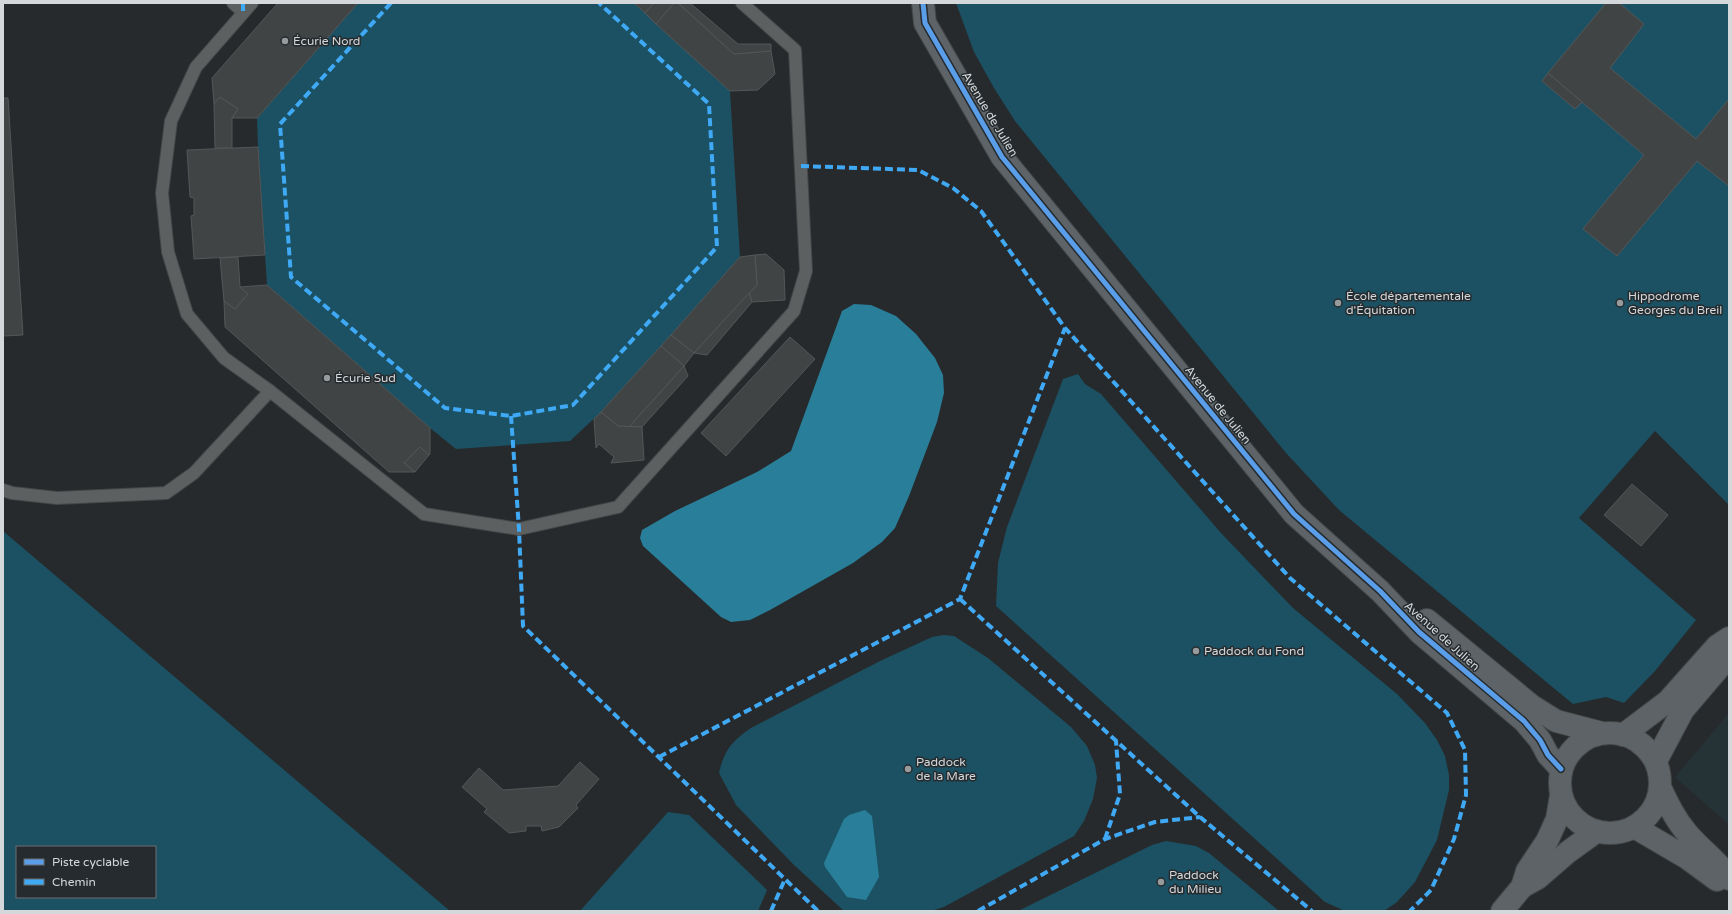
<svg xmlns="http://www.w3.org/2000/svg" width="1732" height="914" font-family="'Varela Round',sans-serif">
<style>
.built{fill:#253236}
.green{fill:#1b5162;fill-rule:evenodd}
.water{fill:#297e99}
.building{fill:#414445;stroke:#545657}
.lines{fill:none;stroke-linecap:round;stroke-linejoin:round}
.lane-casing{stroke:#444647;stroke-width:14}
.secondary-casing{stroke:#444647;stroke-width:24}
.lane{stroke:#5d6061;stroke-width:12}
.secondary{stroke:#5d6366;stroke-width:22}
.quiet{stroke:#3fa9f5;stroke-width:4;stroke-dasharray:8 4;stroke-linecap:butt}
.cycleway-casing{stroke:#252b2e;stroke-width:8}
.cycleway{stroke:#5a9eea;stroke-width:5}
.poi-dot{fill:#979b9d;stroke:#252b2e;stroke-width:1.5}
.labels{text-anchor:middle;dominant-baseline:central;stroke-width:3;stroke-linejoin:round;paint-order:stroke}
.poi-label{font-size:12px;fill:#d4d8da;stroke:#252b2e;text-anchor:start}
.street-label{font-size:12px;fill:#d4d8da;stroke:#252b2e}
</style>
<rect width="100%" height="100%" fill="#272a2c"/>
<polygon class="built" points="1729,713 1729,825 1675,777"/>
<g class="green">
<polygon points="358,3 634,3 730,91 740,257 671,335 601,412 570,441 456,449 430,428 267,285 258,147 257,118"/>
<polygon points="956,3 1729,3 1729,505 1655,431 1579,518 1696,620 1655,671 1624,703 1606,697 1573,704 1339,510 1286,453 1015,121 994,88 974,52"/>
<polygon points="1078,374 1085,384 1101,394 1221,533 1293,608 1397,694 1425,723 1437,740 1445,756 1449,775 1449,790 1437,840 1415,882 1397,902 1384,911 1345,911 1325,902 996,606 998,563 1007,527 1063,379"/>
<path d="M3,531L450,911H3ZM17,847H155V897H17Z"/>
<path d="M944,635L954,636L988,658L1071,727L1087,746L1095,765L1097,778L1093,799L1084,821L1074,836L944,907L931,911H844L793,864L736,805L719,773C724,750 732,741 751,728L880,661L932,637Z"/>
<polygon points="668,812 689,815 767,890 758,911 580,911"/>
<polygon points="1166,841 1196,846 1209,853 1279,911 1018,911 1152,845"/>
</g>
<g class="water">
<polygon points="854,304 871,305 896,316 916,334 935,358 943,375 944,393 937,422 909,496 895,528 882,542 853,563 770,610 750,620 731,622 721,617 643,546 640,538 642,530 675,511 757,472 791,451 842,311"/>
<polygon points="865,810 872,816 879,877 866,900 847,897 825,867 824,863 844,819 849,815"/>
</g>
<g class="building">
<polygon points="278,3 358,3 257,118 232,118 238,109 220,97 214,104 212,78"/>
<polygon points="634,3 654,3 645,13"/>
<polygon points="654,3 674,3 656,24 645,13"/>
<polygon points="674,3 678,3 734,54 771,51 775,74 758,90 730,91 656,24"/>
<polygon points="678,3 690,3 738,44 771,44 771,51 734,54"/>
<polygon points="1606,3 1619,3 1644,24 1610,68 1696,139 1729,99 1729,186 1697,161 1617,256 1583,229 1644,155 1548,73"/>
<polygon points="1548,73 1582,102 1575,109 1542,81"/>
<polygon points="220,97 238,109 232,118 232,148 215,148 214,104"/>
<polygon points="3,98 8,98 23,335 3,336"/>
<polygon points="258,147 265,255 194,259 191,216 194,215 194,198 190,197 187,150"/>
<polygon points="766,254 784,270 785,300 752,302 749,293 757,285 755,255"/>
<polygon points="755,255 757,285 694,353 671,335 740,257"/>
<polygon points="238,257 240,287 248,294 235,309 224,301 220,258"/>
<polygon points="267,285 430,428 430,454 429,455 420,447 404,463 415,472 389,472 225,327 224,301 235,309 248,294 240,287"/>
<polygon points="749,293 752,302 707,355 694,353"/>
<polygon points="671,335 694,353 684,366 661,346"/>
<polygon points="790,337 815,359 726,456 701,433"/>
<polygon points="661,346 684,366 629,427 618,426 601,412"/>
<polygon points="684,366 688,376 642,427 629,427"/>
<polygon points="601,412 618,426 642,427 644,460 611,463 614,457 599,444 596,448 594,419"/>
<polygon points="420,447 429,455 415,472 404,463"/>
<polygon points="1632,484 1668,515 1641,546 1604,515"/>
<polygon points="580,762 599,779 576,805 578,808 559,827 542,831 541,826 526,826 526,831 509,833 484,812 487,809 462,787 479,768 503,790 558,786"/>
</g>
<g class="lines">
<g class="lane-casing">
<g id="lane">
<polyline points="233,3 243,12"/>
<polyline points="252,3 196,67 171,121 162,193 168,252 187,314 224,358 270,391 424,514 519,529 618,507 794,311 806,271 795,50 742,3"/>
<polyline points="3,490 12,493 57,498 166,493 194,473 270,391"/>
</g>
</g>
<g class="secondary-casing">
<g id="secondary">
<polyline points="923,3 925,23 1002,157 1294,514 1380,591 1419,632 1524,721 1540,740 1548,755 1561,769"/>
<polyline points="1427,620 1532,706 1556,721 1602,733"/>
<circle cx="1610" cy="783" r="50"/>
<polyline points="1623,735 1668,701 1717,646 1729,638"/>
<polyline points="1656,761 1683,710 1729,656"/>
<path d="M1660,787C1668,804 1675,819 1687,833C1700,849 1719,861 1729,879"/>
<polyline points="1634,827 1687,858 1717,880"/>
<polyline points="1522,887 1527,871 1547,841 1557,819 1561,795"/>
<polyline points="1502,911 1522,887 1538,878 1568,852 1597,831"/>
</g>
</g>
<use href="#lane" class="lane"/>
<use href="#secondary" class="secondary"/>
<g class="quiet">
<polyline points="243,3 243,12"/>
<polyline points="391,3 280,124 291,277 445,408 511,416 573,405 717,247 709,104 599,3"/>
<polyline points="801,166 918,170 953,188 981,211 1065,328 1290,578 1447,713 1465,750 1466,795 1454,839 1431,890 1410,911"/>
<polyline points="511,416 519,529 523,626 818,911"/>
<polyline points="960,599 1200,817 1312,911"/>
<polyline points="659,757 960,599 1065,328"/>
<polyline points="1105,839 1120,794 1116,741"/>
<polyline points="771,911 785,879"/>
<polyline points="978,911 1105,839 1155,822 1200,817"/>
</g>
<g class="cycleway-casing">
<polyline id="cycleway" points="923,3 925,23 1002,157 1294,514 1380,591 1419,632 1524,721 1540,740 1548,755 1561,769"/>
</g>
<use href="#cycleway" class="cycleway"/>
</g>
<g class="poi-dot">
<circle cx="285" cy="41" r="4"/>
<circle cx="1338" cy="303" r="4"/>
<circle cx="1620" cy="303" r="4"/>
<circle cx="327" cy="378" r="4"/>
<circle cx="1196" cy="651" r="4"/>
<circle cx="908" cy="769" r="4"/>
<circle cx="1161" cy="882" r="4"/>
</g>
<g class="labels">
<g class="poi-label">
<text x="293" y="41">Écurie Nord</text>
<text x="1346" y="296">École départementale<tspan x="1346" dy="14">d'Équitation</tspan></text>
<text x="1628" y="296">Hippodrome<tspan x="1628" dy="14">Georges du Breil</tspan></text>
<text x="335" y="378">Écurie Sud</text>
<text x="1204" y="651">Paddock du Fond</text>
<text x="916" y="762">Paddock<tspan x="916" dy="14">de la Mare</tspan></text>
<text x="1169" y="875">Paddock<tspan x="1169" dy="14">du Milieu</tspan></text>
</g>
<g class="street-label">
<text transform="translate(990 114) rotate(59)">Avenue de Julien</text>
<text transform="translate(1218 405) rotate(51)">Avenue de Julien</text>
<text transform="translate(1442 636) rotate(42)">Avenue de Julien</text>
</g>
</g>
<rect width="1732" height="914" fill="none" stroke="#d4d8da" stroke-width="8"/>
<rect x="16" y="846" width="140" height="52" fill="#252b2e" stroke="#6b7073"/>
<rect x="24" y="859" width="20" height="6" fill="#5a9eea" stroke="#6b7073"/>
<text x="52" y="866" font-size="12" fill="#d4d8da">Piste cyclable</text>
<rect x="24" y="879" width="20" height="6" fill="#3fa9f5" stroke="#6b7073"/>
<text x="52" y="886" font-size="12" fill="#d4d8da">Chemin</text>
</svg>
